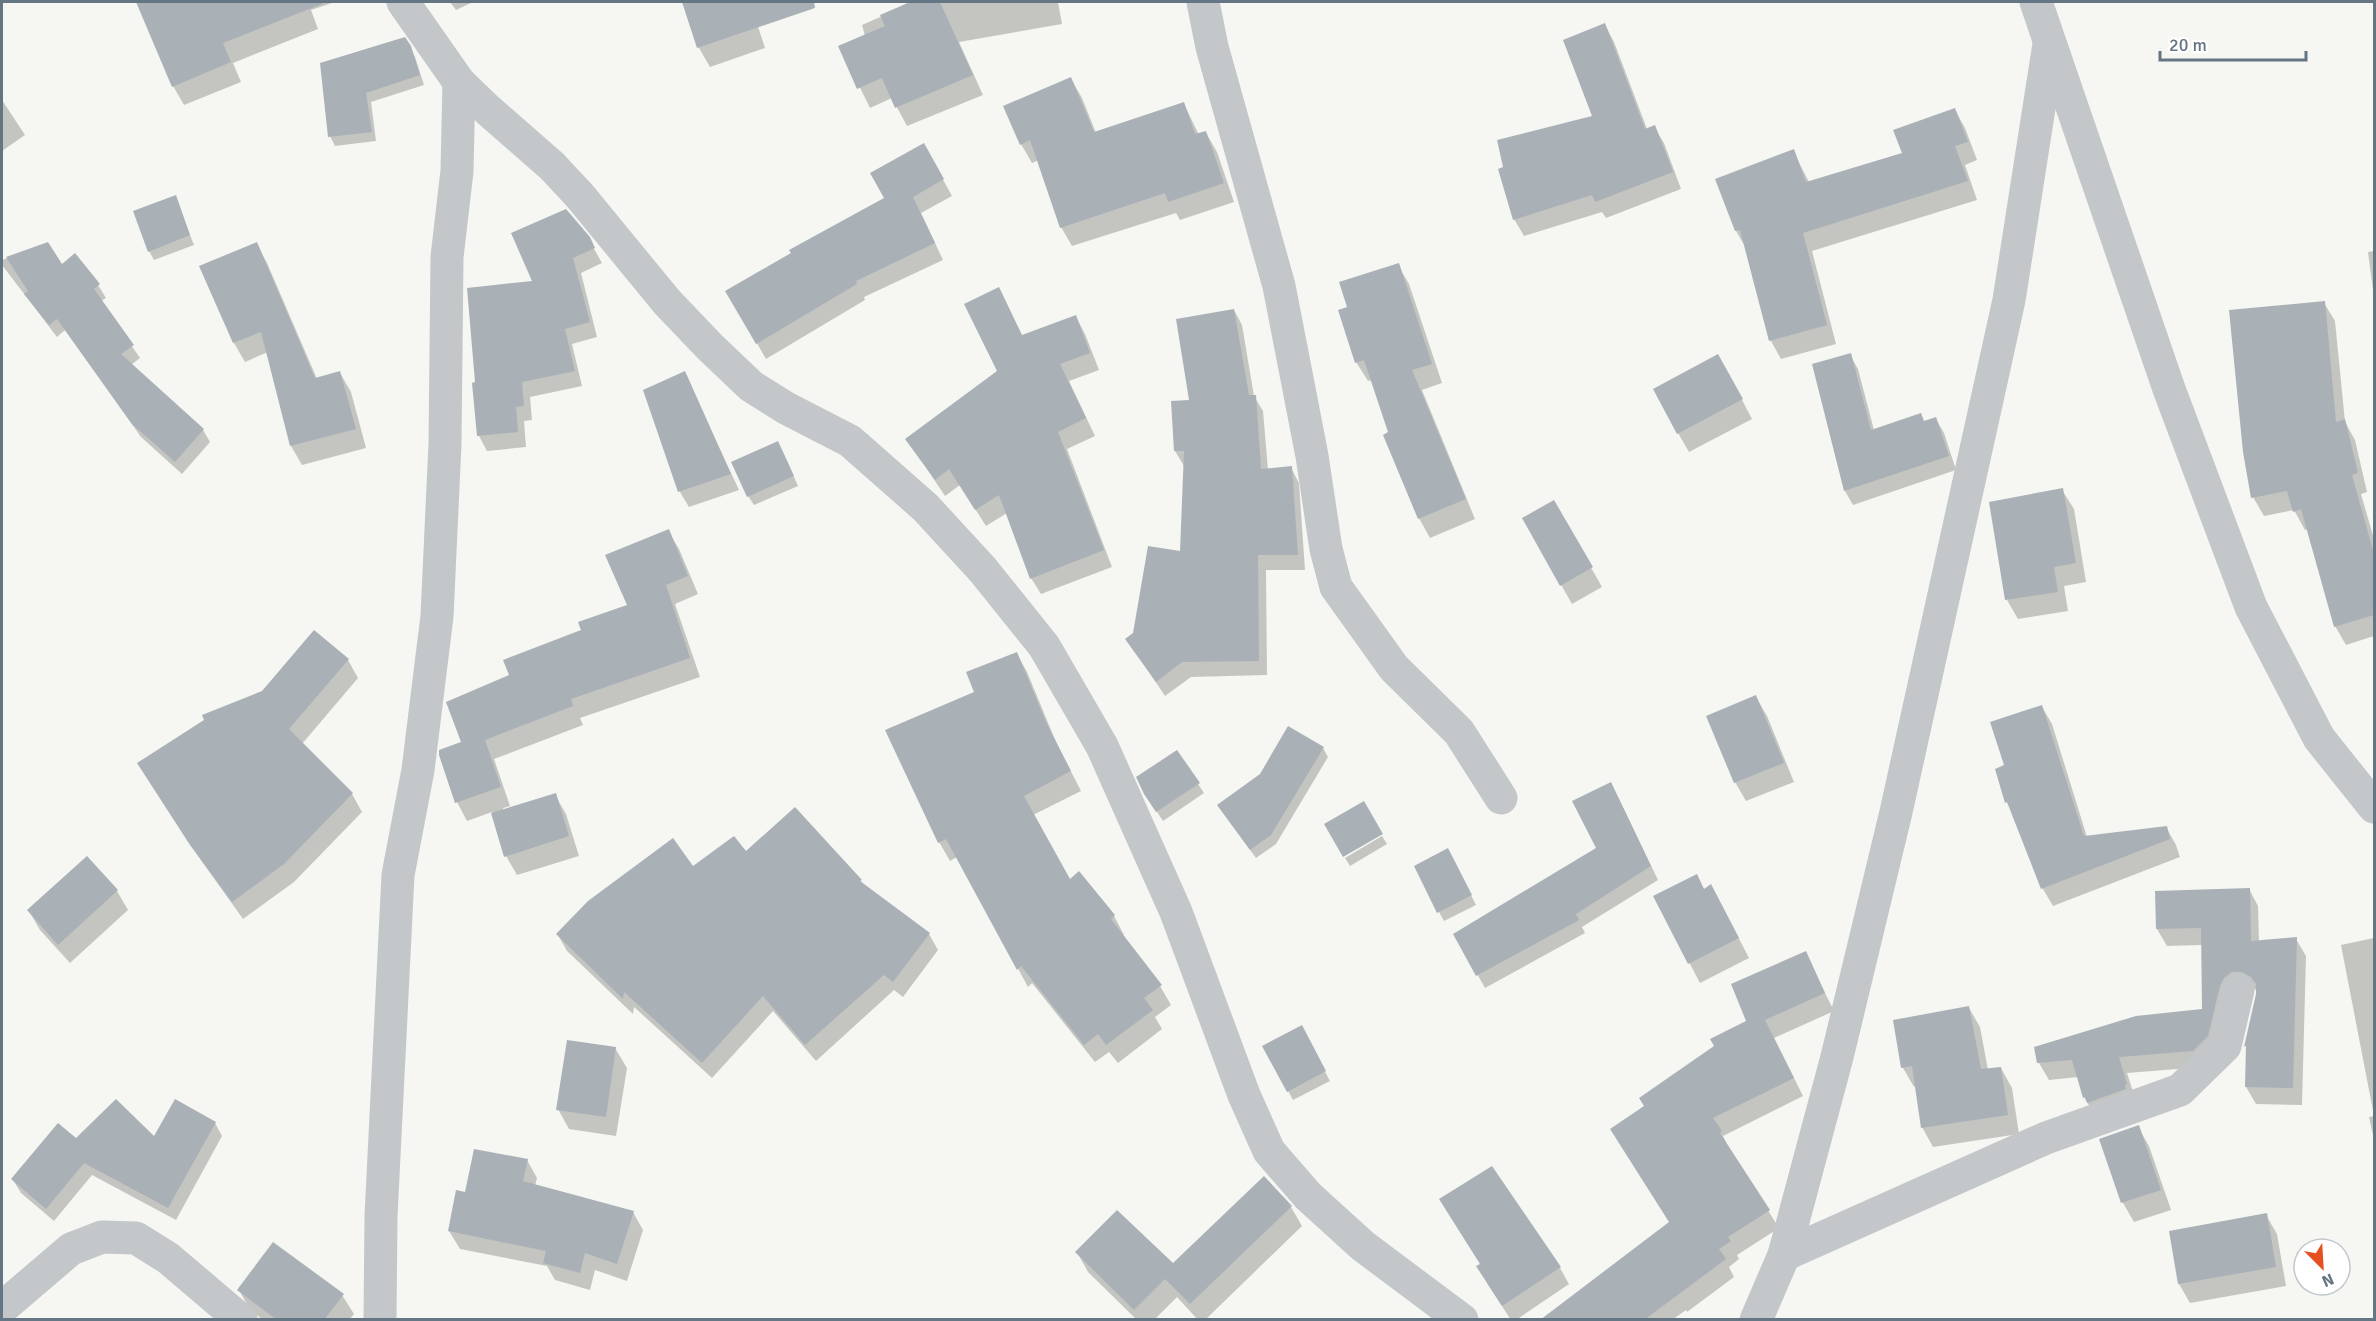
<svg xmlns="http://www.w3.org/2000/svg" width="2376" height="1321" font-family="Signika,sans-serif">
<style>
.shadow{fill:#0003}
.building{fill:#a9b1b6}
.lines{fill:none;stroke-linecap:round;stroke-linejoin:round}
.street{stroke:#c3c7ca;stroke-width:33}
</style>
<rect width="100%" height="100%" fill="#f6f6f2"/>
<g class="shadow">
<polygon points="138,2 335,2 311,10 318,29 233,63 241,82 184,105 173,86"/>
<polygon points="450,2 473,2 456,10"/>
<polygon points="684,2 750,2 765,48 710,67 699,48"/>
<polygon points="914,2 1058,2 1062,24 959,42 983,95 907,126 892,98 870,108 840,47 865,36 862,25"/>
<polygon points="1605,25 1614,42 1647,129 1654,127 1664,143 1681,189 1606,218 1602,212 1524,236 1514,219 1594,117"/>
<polygon points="404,39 415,57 424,85 371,102 376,141 335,146 330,136"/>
<polygon points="1071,79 1082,98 1096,133 1184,104 1199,135 1206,133 1217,152 1234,202 1180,220 1176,213 1072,246 1061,227 1039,160 1032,163 1021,144"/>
<polygon points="2,100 25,135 2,151"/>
<polygon points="1955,110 1965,128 1977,160 1965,165 1977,200 1812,251 1836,344 1781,359 1771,341 1746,248 1736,231 1717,180 1793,151 1809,182 1903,154"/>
<polygon points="933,161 952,196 921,213 943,260 864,297 865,300 766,359 727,292 886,199"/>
<polygon points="175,197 194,245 154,260 149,251"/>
<polygon points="588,238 602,263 581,273 597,337 572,344 582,386 530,397 532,420 524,421 526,447 487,451 479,436 474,384 477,384 534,283"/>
<polygon points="256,243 267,263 317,379 340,373 351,392 366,448 302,465 291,446 268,352 245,362 234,343 201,266"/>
<polygon points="47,244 62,266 98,285 106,298 101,301 140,358 131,365 203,430 210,442 182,474 141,437 65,330 57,337 2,265 2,260"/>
<polygon points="2374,251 2374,298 2368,252"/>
<polygon points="1398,265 1409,284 1442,383 1422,390 1475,519 1430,538 1419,518 1372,380 1368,381 1356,362 1349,308"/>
<polygon points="2324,303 2335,321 2345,422 2355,440 2367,492 2361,494 2374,539 2374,636 2346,645 2335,626 2308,529 2305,530 2294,510 2264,516 2253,497"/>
<polygon points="1234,310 1242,325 1254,396 1263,411 1268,470 1291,468 1299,483 1305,570 1266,570 1267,675 1191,677 1165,696 1127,639 1135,634 1182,553 1184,466 1175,451 1173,402 1191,401"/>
<polygon points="1076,317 1085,334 1099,370 1069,381 1095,436 1067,449 1112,567 1041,594 1031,578 1007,513 986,526 960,485 945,496 907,439 998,371 1023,336"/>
<polygon points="1850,355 1858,369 1874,430 1936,419 1944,433 1956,470 1853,505 1845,491"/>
<polygon points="684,373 739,490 689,507 680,492 645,390"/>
<polygon points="1729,375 1752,419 1689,452 1678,433"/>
<polygon points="783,452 798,486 754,505 748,496"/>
<polygon points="2062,490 2074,509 2086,582 2064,586 2068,611 2018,619 2007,600"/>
<polygon points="1554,502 1602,587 1572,604 1524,519"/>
<polygon points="668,531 679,549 698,594 675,604 700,677 580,718 583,725 494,759 510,806 503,808 504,811 555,795 566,814 579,856 517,875 506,856 492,812 467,821 457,802 463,743 511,676 583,631 629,606"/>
<polygon points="1017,654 1027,672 1056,742 1081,791 1033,815 1070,881 1114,916 1124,935 1122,936 1160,986 1171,1005 1155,1017 1162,1029 1118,1063 1109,1052 1095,1062 1032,983 1028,987 957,857 950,861 939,842 887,731 976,693"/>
<polygon points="348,660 358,678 302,744 352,794 362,812 294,882 243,919 203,863 139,764"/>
<polygon points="1756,697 1767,716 1794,782 1746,801 1735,782"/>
<polygon points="2042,707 2052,724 2087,837 2166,827 2176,845 2180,857 2053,906 2043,889 2014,814 2007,802 2006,766"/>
<polygon points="1323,748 1328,757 1276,844 1256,858 1225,815 1262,775"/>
<polygon points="1177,752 1204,793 1163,821 1151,803"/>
<polygon points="1618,797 1658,880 1582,927 1585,933 1485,988 1455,935 1598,849"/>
<polygon points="795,809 864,885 929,934 938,950 903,997 894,990 816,1061 773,1011 712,1078 634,1007 633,1014 567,951 558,935 693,868 746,853"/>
<polygon points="1382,836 1387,844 1350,866 1345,858"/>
<polygon points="1453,860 1476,905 1444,921 1439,912"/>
<polygon points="2249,889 2258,906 2259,942 2296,939 2306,956 2302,1105 2256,1104 2246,1087 2248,1050 2246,1046 2258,994 2258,991 2252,988 2203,1067 2127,1073 2136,1101 2094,1114 2084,1097 2078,1077 2049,1080 2039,1063 2203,1011 2202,945 2167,946 2157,929"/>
<polygon points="1704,890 1722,906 1749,958 1700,983 1655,897"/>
<polygon points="117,891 128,910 70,963 40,930 29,911"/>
<polygon points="2374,938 2374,1140 2369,1117 2374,1116 2341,945"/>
<polygon points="1805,953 1834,1011 1774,1038 1803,1096 1723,1136 1730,1150 1779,1228 1737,1255 1739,1259 1729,1267 1734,1277 1687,1312 1686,1310 1672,1320 1572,1320 1670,1223 1646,1107 1748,1022"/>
<polygon points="1969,1008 1980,1027 1988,1070 2001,1068 2012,1088 2019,1134 1933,1147 1922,1127 1917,1086 1914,1087 1903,1068 1894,1022"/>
<polygon points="1301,1027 1330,1081 1293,1100 1264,1047"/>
<polygon points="615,1048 627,1068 616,1136 569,1129 558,1109"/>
<polygon points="215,1123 222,1136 176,1220 92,1175 54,1221 21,1193 13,1180 76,1140 154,1138"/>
<polygon points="2138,1127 2149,1146 2171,1210 2134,1222 2123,1203 2101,1140"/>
<polygon points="527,1160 537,1178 535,1186 633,1212 643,1230 627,1281 595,1270 590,1290 555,1280 547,1266 460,1249 449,1231 466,1194"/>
<polygon points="1291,1207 1302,1226 1205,1320 1198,1320 1177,1297 1154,1320 1137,1320 1088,1272 1077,1252 1173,1265"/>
<polygon points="2266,1215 2277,1234 2286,1286 2190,1303 2179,1284 2170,1232"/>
<polygon points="1560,1268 1569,1284 1516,1320 1511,1320 1487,1283"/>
<polygon points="239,1290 342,1295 354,1314 349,1320 263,1320 250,1310"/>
</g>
<g class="building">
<polygon points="136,2 322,2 322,4 223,43 231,62 172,87"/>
<polygon points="682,2 814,2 815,8 697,48"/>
<polygon points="910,2 940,2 973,75 895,108 882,78 857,89 838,46 885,26 880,15"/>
<polygon points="1605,23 1645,129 1655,125 1673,172 1595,202 1592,195 1513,220 1498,169 1503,167 1497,140 1592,116 1563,40"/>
<polygon points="405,37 411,46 420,75 366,93 372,132 328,137 320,63"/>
<polygon points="1071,77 1094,132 1184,102 1195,134 1206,131 1224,183 1168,202 1165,193 1060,228 1030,140 1020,145 1003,106"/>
<polygon points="1955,108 1968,142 1955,146 1968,181 1803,233 1827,325 1769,341 1740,230 1735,231 1715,179 1794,149 1806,182 1902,153 1893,130"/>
<polygon points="924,143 944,179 913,197 935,243 856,281 857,284 756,344 725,291 791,253 789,250 884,198 870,173"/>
<polygon points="176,195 190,235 148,252 133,211"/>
<polygon points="566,209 590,237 595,248 573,258 590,322 565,329 575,371 522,382 524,406 516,407 518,432 477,436 472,383 475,382 467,288 532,281 511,233"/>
<polygon points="48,242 62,264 75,253 100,284 94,289 134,345 121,354 204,429 175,462 132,424 57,319 49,325 24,294 28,291 6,257"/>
<polygon points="257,242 315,378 340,371 356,429 290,446 261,332 233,343 199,266"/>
<polygon points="1399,263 1432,364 1412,370 1466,499 1418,519 1383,435 1388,432 1364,360 1355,363 1338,310 1347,307 1339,282"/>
<polygon points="999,287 1022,335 1076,315 1090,353 1060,364 1086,418 1058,432 1104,550 1030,579 999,495 975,510 949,469 935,480 905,439 997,371 964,304"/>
<polygon points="2325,301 2336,422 2345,419 2358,473 2352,475 2374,554 2374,615 2334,627 2301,509 2293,512 2287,491 2251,498 2243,452 2229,310"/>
<polygon points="1234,309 1249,395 1256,395 1261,469 1292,466 1298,555 1258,555 1259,661 1182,662 1156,682 1125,639 1133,633 1148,546 1180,551 1184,451 1174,451 1171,401 1189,400 1176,319"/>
<polygon points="1851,353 1871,430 1921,413 1924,421 1936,417 1949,456 1844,491 1812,364"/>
<polygon points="1718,354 1743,399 1677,434 1653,389"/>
<polygon points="685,371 731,474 678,492 643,390"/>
<polygon points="778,441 794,476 747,497 731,462"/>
<polygon points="2063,488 2076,563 2054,567 2058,592 2005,600 1989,502"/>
<polygon points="1554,500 1593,567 1560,586 1522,518"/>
<polygon points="669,529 688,576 666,585 690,658 571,699 573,706 485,740 501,787 455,803 439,755 439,750 461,742 446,702 509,675 503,660 581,630 578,622 627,605 605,555"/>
<polygon points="314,630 349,659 289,729 353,793 284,864 232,902 190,845 137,763 204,720 202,715 262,691"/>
<polygon points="1017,652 1046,722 1071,771 1024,796 1070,879 1079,871 1115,915 1111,919 1162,985 1144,998 1153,1010 1106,1045 1098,1034 1084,1045 1021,966 1017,970 946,839 938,843 885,730 974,692 966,672"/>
<polygon points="1756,695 1784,763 1734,783 1706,716"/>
<polygon points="2042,705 2084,836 2167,826 2170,839 2041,889 2007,802 2005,803 1995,769 2004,765 1990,722"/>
<polygon points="1288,726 1324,747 1271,835 1250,850 1217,805 1260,774"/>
<polygon points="1177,750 1200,783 1156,812 1144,794 1136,777"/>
<polygon points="1611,782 1651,866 1576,914 1579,920 1476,976 1453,934 1596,848 1572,801"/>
<polygon points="556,793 569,836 504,857 491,813"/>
<polygon points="1364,801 1383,834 1343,857 1324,824"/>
<polygon points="795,807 862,880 860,881 930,933 893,982 884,975 805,1045 763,996 702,1063 624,992 623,999 556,934 588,901 673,838 693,866 734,836 746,851"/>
<polygon points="1448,848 1472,895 1437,913 1414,866"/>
<polygon points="87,856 118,890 58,945 27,910"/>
<polygon points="1697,874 1704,889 1711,884 1739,938 1688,964 1653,896"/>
<polygon points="2250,888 2251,941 2297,937 2293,1088 2245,1087 2246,1046 2244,1047 2256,994 2256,984 2251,977 2242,972 2232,972 2224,978 2220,986 2208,1036 2193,1051 2119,1057 2127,1084 2125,1085 2126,1089 2087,1103 2085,1097 2083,1098 2072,1060 2037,1063 2034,1047 2136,1016 2202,1009 2201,928 2156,929 2155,891"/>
<polygon points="1806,951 1825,993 1765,1020 1794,1078 1713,1118 1722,1131 1720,1133 1770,1210 1728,1237 1731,1241 1719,1249 1726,1259 1644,1320 1540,1320 1669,1222 1610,1129 1644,1106 1639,1098 1714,1046 1710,1039 1746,1021 1731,984"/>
<polygon points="1969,1006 1981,1069 2001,1067 2008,1115 1921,1128 1912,1066 1901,1068 1893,1020"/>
<polygon points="1302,1025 1326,1071 1287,1092 1262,1046"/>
<polygon points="567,1040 616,1047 606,1117 556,1110"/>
<polygon points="116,1099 154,1136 175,1099 216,1122 168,1208 84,1163 46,1209 11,1179 58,1123 76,1138"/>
<polygon points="2139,1125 2161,1190 2121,1203 2099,1139"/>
<polygon points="474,1149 528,1159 523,1181 634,1211 617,1264 585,1253 580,1273 543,1263 546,1251 448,1231 456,1190 465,1192"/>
<polygon points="1492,1166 1561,1267 1502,1306 1476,1266 1480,1264 1439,1199"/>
<polygon points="1264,1176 1292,1206 1190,1304 1165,1279 1134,1310 1075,1252 1117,1210 1173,1263"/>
<polygon points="2267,1213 2276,1267 2178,1284 2169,1231"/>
<polygon points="273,1242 344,1294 324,1320 277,1320 237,1290"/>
</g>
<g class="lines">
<g class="street">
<polyline points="403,2 459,82 488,110 552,166 580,196 667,302 710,347 751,386 786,408 850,441 926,508 983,570 1044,646 1102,746 1176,912 1244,1095 1269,1151 1308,1196 1363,1246 1462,1320"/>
<polyline points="1203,2 1212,47 1279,286 1312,456 1326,549 1336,587 1394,668 1459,732 1501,798"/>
<polyline points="2036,2 2169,389 2251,607 2319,738 2374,807"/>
<polyline points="1784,1255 2046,1138 2180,1090 2225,1046 2238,990"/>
<polyline points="2,1308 71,1249 102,1237 136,1238 168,1258 241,1320"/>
<polyline points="380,1320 381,1216 398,875 418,770 437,616 445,444 447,257 457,171 459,82"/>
<polyline points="1756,1320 1784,1255 1837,1057 1896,812 2009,300 2049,44"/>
</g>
</g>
<rect width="2376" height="1321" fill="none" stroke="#647584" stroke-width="6"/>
<g transform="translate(2322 1267) rotate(156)"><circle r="28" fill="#ffffff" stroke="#c1c8ce" stroke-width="1.5"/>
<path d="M0-4.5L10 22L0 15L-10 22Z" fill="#e65021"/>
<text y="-9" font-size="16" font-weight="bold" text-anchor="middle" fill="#647584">N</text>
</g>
<path d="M2160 51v9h146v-9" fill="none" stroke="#647584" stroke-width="3"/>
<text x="2169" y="51" font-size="18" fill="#647584" stroke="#ffffff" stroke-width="4.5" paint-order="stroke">20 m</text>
</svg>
